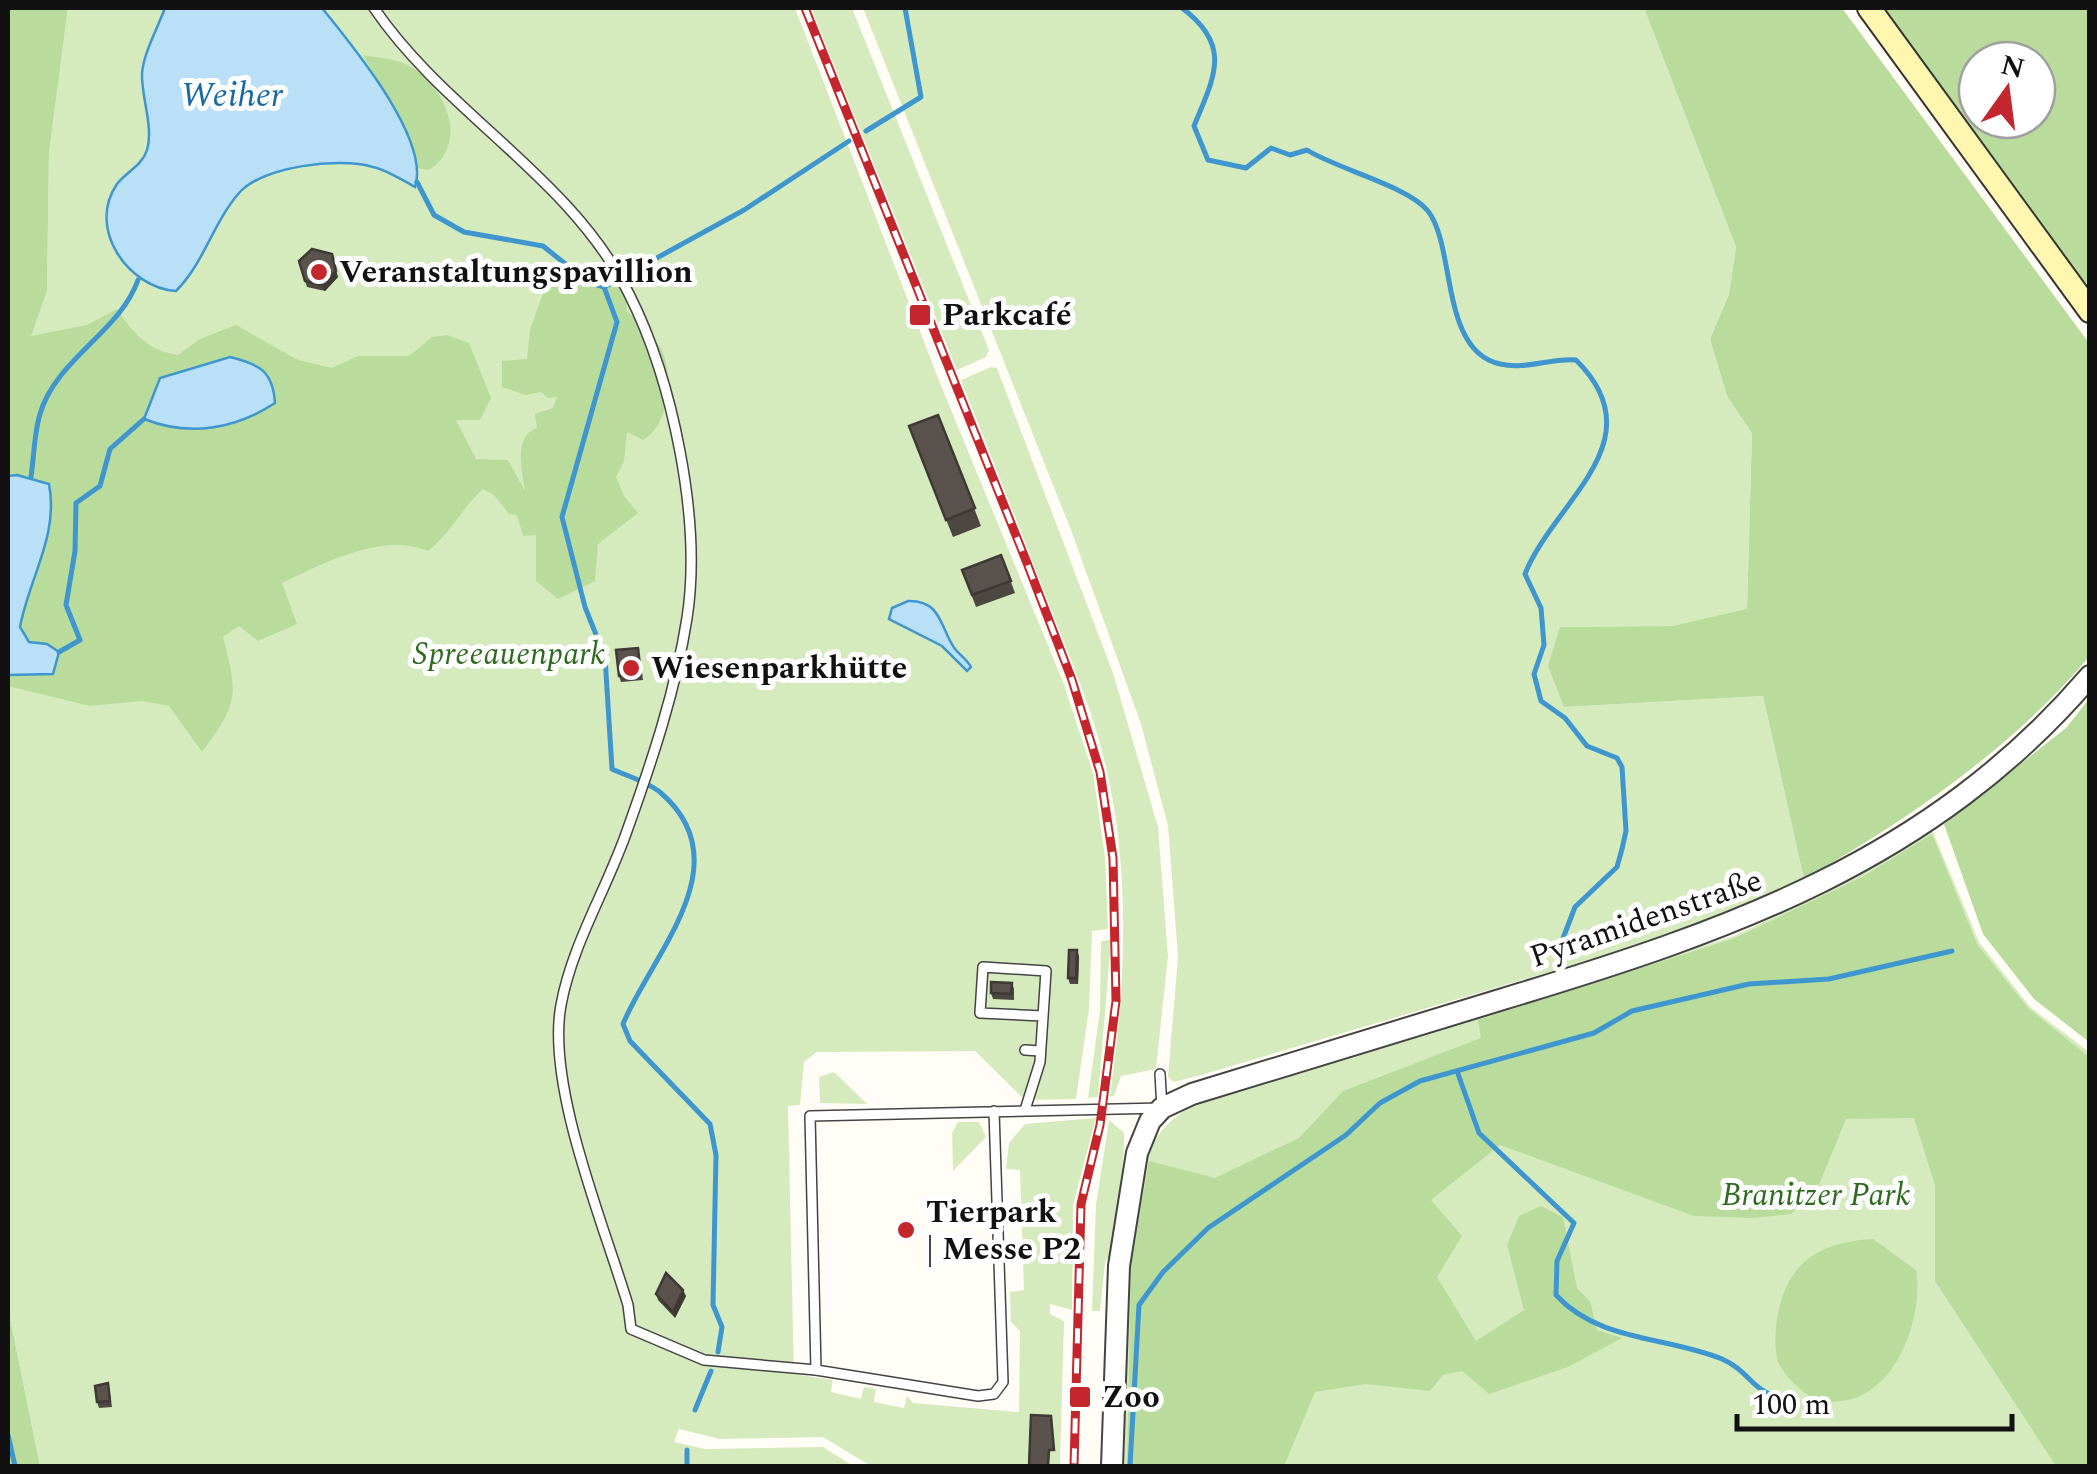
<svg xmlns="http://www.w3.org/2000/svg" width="2097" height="1474" font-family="Spectral,serif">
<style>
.green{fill:#d5ebbd}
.forest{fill:#b9dc9c;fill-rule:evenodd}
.water{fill:#b9e0f7;stroke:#3f96cf;stroke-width:2.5}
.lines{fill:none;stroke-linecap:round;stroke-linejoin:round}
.stream{stroke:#3f96cf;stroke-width:5}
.service-casing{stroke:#444;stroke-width:12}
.tertiary-casing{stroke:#444;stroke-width:24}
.secondary-casing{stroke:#333;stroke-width:26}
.service{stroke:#fff;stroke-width:9}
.tertiary{stroke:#fff;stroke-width:20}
.secondary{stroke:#fff6b0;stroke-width:22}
.rail-casing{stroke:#c4262e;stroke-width:9}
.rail{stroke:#fff;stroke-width:5;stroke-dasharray:15;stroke-linecap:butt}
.wall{fill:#4d4742}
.shaded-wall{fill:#3f3936}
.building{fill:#5a524d;stroke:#3f3936;stroke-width:2.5}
.poi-dot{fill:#c4262e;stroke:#fff;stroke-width:4}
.labels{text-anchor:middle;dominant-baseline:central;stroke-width:10;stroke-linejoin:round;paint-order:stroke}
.poi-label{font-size:32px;font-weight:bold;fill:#111;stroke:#fff;text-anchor:start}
.park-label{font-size:32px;font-style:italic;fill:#2f6b1f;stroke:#fff}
.street-label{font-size:32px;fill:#111;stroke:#fff}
.water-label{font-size:35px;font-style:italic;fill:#1768a6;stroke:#fff}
</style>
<rect width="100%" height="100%" fill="#fffdf5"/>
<g class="green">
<polygon points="68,8 795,8 940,383 1063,682 1093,773 1105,857 1108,929 1092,931 1089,1009 1076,1099 1025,1100 975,1051 817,1052 804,1062 800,1105 788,1106 794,1374 833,1380 831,1392 861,1399 864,1387 876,1389 874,1402 904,1408 907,1396 913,1403 1019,1412 1020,1331 1011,1322 1010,1292 1024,1290 1020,1170 1006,1169 1009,1143 1025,1124 1096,1118 1073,1205 1072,1310 1050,1304 1050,1314 1064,1321 1060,1466 871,1466 823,1437 720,1439 679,1429 674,1442 705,1449 823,1447 853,1466 40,1466 8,1308 8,392 47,291 49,153"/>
<polygon points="811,8 852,8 989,350 986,357 957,370"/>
<polygon points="863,8 1644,8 1736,247 1729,294 1710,339 1727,396 1752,432 1747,610 1672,626 1560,627 1564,707 1763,696 1804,879 1664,938 1201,1075 1174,1082 1168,1077 1178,957 1172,877 1168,826 1141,724 1071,530"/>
<path d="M991,367L997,368L1113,673L1158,827L1168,956L1156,1069L1121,1076L1114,1096H1110C1125,990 1131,878 1107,771C1094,713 1069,655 1047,599C1019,526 990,453 961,380Z"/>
<path d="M1932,830L1979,942L2030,1007L2089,1052V1466H1120L1127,1266L1147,1155C1158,1130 1172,1118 1195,1104L1734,936L1862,874Z"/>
<polygon points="1111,940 1098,1097 1088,1098 1100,1010 1101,941"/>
<polygon points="834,1072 867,1104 820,1103 819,1077"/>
<polygon points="1109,1120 1124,1133 1124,1150 1114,1250 1105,1262 1100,1311 1092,1311 1096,1205"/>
<polygon points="958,1122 979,1122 986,1137 953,1171 952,1133"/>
</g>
<g class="forest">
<path d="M8,8H68L49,153L47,291L31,336L87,325L117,309C134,334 147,350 178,355L200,339L236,325L298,360L332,368L358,356H409L432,337L447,335L469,343L491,398L480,420H456L476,459L508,460L525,491C522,471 513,436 537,428L535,414L553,408L557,397L548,398L541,392L526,395L502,387V361L527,359L530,330L546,285H568L578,268L593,278L607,270L627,298L626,310C630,313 655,340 658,344C676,368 670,426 643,440L627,432L624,461L616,477L624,496L638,513L598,544L595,581L558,599L536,581V535L523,536L517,515L509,514L494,495L483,489C461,509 451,533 428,551C381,532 325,563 282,583L297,624L258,641L239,626L223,637C238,695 239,703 202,752L169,706L142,701L90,706L8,686Z"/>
<path d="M1644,8H1842L2089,343V657C2011,749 1909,819 1804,879L1763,696L1564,707L1548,666L1560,627L1672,626L1747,609L1752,433L1727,396L1710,339L1729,294L1736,247Z"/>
<path d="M1882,8H2089V287L1976,146ZM1977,60H2037V120H1977Z"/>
<path d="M363,55C376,58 391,58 403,63C440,77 474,141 429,170L418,168L396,114Z"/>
<polygon points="2089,699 2089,1042 2034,999 1983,934 1944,824 2066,728"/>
<polygon points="1932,834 1977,944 2028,1008 2089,1057 2089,1466 2056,1466 1935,1281 1935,1185 1914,1118 1846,1119 1818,1187 1791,1214 1753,1218 1694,1216 1500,1145 1431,1200 1462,1236 1437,1277 1476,1341 1524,1310 1507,1245 1519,1216 1541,1206 1563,1217 1577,1288 1590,1301 1597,1330 1622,1338 1568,1367 1489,1394 1462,1371 1443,1375 1430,1391 1365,1384 1315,1392 1284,1466 1127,1466 1131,1265 1149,1161 1215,1178 1299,1138 1343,1091 1481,1038 1478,1020 1735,938 1862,877"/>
<path d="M1873,1239L1916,1270C1923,1311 1903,1373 1864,1394C1850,1402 1833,1402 1818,1402C1803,1392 1788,1381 1779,1364C1774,1353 1775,1331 1777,1319C1786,1263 1818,1242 1873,1239Z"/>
<polygon points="8,1308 40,1466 8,1466"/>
</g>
<g class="water">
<path d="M165,8H322C350,43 431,139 415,187C402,180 387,170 373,167C339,157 263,166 239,193C213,223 204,263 176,291C129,288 86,229 117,184C126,172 142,166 147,150C154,127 141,97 142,73C144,52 158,27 165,8Z"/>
<path d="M230,357C259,364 273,371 275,403C235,429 190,437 144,419L160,378Z"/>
<path d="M17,475L49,484C59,536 29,578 20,627L29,642L47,644L59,652L53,674L8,675V476Z"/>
<path d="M908,601C942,600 940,628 955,649C960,655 967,660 971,667L967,671L942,646L889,619L892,608Z"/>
</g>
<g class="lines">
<g class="stream">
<path d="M1182,8C1233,46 1214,77 1194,126L1208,160L1246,168L1271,148L1290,155L1307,150C1337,169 1408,186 1428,211C1456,247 1440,351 1500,364C1526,370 1550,358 1576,360C1658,441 1553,502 1525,574L1541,608L1544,645L1534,674L1541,701L1565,718L1587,746L1617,758L1622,767L1626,831L1622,849L1617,867L1575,907L1562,941"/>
<polyline points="866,131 921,97 905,8"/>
<polyline points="417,182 434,215 464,232 543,246 588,282 604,287 744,210 849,141"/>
<path d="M604,287L617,322L562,517L585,607L605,657L612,769C627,776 648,782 661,793C743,864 651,955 623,1024L630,1041L710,1124L716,1155L713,1305L722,1327L718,1352"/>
<path d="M31,477C34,457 34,434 40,414C56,359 120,332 138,280"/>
<polyline points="59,652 80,640 66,605 75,551 76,503 100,486 110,449 144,419"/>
<path d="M1457,1071L1479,1133L1574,1223L1557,1261L1556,1295C1599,1342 1666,1336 1722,1359C1754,1373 1750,1396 1795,1400"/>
<polyline points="695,1410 711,1371"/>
<polyline points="8,1435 15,1466"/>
<polyline points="687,1450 687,1466"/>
<polyline points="1130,1466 1139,1305 1163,1272 1208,1228 1346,1135 1380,1103 1420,1081 1594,1033 1632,1011 1749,984 1829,979 1952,951"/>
</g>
<g class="service-casing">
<g id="service">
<path d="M374,8C446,114 571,177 629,294C673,381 702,521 687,618C676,689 652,761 628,828C608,887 572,944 561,1005C546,1086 604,1225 628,1305L631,1329L704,1360L816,1370"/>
<polyline points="1025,1050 1040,1051"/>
<polyline points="1025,1110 1040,1062 1046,971 983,967 980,1013 1043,1016"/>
<polyline points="994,1111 1003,1382 994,1394 978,1396 816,1370 810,1116 1162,1108 1160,1074"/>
</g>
</g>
<g class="tertiary-casing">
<path id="tertiary" d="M1112,1466L1119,1266L1137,1153L1150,1121L1162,1108L1192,1094C1296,1062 1400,1031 1503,999C1728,931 1931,862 2090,676"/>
</g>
<g class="secondary-casing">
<polyline id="secondary" points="1869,8 2090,311"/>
</g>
<use href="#service" class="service"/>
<use href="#tertiary" class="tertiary"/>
<use href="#secondary" class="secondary"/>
<g class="rail-casing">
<polyline id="rail" points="805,8 1027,563 1072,680 1100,772 1113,858 1116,1001 1100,1125 1081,1204 1074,1466"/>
</g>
<use href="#rail" class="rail"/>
</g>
<g class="wall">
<polygon points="299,261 338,277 325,291 307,287"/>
<polygon points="938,415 981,526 953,537 909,426"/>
<polygon points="1001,555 1015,593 976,607 962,570"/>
<polygon points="638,648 643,680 621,682 619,676"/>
<polygon points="1079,956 1078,984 1070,984 1068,978"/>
<polygon points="1012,983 1014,989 1014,1000 993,999 991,993"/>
<polygon points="656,1294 686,1296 675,1318 658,1300"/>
<polygon points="108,1383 112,1407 99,1408 97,1402"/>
</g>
<g class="shaded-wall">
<polygon points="332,254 338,277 325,291 323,285"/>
<polygon points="1077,950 1079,956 1078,984 1076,978"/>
<polygon points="683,1290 686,1296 675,1318 673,1312"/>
</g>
<g class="building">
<polygon points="312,249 332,254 336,271 323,285 305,281 299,261"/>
<polygon points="938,415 975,508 946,520 909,426"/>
<polygon points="1001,555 1011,581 972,595 962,570"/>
<polygon points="638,648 641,674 619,676 616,650"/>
<polygon points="1069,950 1077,950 1076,978 1068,978"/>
<polygon points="991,982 1012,983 1011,994 991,993"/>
<polygon points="666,1273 683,1290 673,1312 656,1294"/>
<polygon points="108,1383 110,1401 97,1402 95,1386"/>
<polygon points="1031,1415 1051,1416 1054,1450 1049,1450 1048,1466 1029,1466"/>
</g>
<g class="poi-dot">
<circle cx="319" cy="272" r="10"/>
<rect x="908" y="303" width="24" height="24" rx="5"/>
<circle cx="631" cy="668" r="10"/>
<circle cx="906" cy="1230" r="10"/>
<rect x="1068" y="1385" width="24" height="24" rx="5"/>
</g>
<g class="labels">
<g class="poi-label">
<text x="339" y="272">Veranstaltungspavillion</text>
<text x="942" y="315">Parkcafé</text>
<text x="651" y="668">Wiesenparkhütte</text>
<text x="926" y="1212">Tierpark<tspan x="926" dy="37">| Messe P2</tspan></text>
<text x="1102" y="1397">Zoo</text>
</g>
<g class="park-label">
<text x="509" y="654">Spreeauenpark</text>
<text x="1816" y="1195">Branitzer Park</text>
</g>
<g class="street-label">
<text transform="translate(1646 919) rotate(-19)">Pyramidenstraße</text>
</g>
<g class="water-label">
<text x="232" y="95">Weiher</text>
</g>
</g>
<rect width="2097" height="1474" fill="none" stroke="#111111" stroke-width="20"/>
<g transform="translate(2007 90) rotate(14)"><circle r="48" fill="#ffffff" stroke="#a0a0a0" stroke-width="2.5"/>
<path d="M0-8L18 38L0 25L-18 38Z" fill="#c4262e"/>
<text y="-15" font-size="28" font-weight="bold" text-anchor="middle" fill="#111111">N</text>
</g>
<path d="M1737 1414v15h275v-15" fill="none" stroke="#111111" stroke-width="5"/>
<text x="1752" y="1414" font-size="30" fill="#111111" stroke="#ffffff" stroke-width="8" paint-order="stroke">100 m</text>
</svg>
